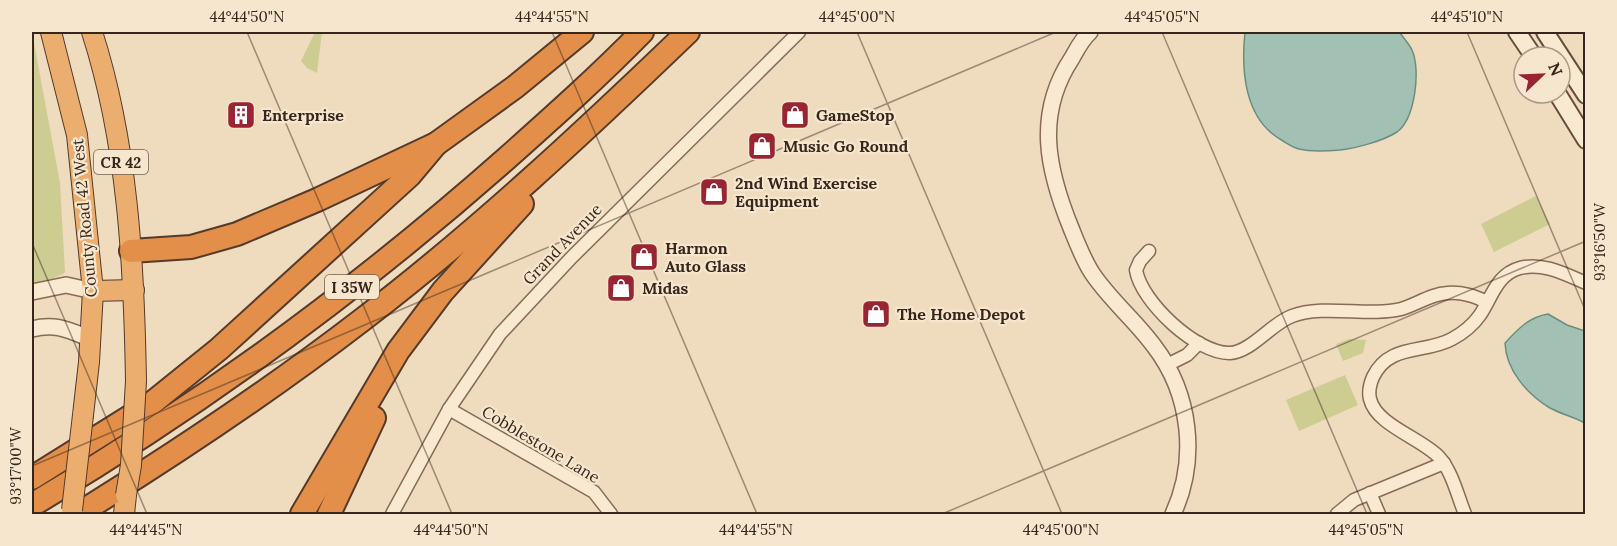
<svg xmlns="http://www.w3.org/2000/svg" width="1617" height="546" font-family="Lora,serif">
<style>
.green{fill:#cdcd92}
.water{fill:#a2c1b4;stroke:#698e81;stroke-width:1.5}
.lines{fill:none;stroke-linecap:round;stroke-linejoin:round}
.minor-casing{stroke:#886b56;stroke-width:15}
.tertiary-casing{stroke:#886b56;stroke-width:18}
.secondary-casing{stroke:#6a4d3a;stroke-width:20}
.trunk-casing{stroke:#553a2b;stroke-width:22}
.motorway-casing{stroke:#553a2b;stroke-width:26}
.minor{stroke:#fae9d1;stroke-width:12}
.tertiary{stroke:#fae9d1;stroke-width:15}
.secondary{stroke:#fae9d1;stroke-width:16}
.trunk{stroke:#ecae6e;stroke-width:20}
.motorway{stroke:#e38f4a;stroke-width:22}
.trunk-bridge-casing{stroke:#553a2b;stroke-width:22;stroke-linecap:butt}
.trunk-bridge{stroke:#ecae6e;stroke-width:20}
.ticks{fill:none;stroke:#37261b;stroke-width:1.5;stroke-opacity:0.45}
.labels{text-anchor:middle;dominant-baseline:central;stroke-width:4.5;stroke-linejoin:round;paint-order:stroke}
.shield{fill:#f6e6ce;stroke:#706051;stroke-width:1.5}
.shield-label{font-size:15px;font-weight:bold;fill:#37261b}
.poi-label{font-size:16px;font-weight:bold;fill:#37261b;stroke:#f6e6ce;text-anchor:start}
.street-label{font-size:16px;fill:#37261b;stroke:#f6e6ce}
.neatline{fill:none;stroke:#37261b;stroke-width:2}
.ticks-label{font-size:15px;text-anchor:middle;fill:#37261b}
</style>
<rect width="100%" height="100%" fill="#efdbbe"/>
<g class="green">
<polygon points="32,32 60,183 65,272 63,274 32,287"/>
<polygon points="315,32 322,32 317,73 307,68 301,61"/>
<polygon points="1536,196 1550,224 1494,252 1481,224"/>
<polygon points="1349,339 1366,340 1363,353 1343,361 1336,344"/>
<polygon points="1345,375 1358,405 1299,431 1286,400"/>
</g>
<g class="water">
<path d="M1245,32H1399C1403,37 1409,44 1412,50C1421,70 1415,119 1397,132C1383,141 1357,148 1340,150C1328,151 1311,152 1299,149C1294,148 1288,144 1283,141C1244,120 1241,70 1245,32Z"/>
<path d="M1548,314L1567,325L1585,331V423C1574,417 1561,414 1550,408C1527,394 1506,370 1505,343C1518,329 1529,317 1548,314Z"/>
</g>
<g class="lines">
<g class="minor-casing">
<g id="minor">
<path d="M1149,251L1140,261L1136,270C1141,302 1197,354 1230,353C1251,352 1272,323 1292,316C1325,304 1367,317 1401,309C1418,304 1430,294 1448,293C1463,292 1474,296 1487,302"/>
<polyline points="1167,365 1187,355 1199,343"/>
<polyline points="449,409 594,492 611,514"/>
<polyline points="1370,493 1379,514"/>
<polyline points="392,514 449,409 500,334 572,257 799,32"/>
<polyline points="1337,514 1354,500 1444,463"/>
<path d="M1465,514C1458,497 1452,471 1439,457C1421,438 1376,425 1370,399C1368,391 1370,384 1373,377C1389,343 1425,354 1452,339C1463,333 1473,325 1480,315C1492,297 1497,274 1520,268C1543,262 1565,274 1586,283"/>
</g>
</g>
<g class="tertiary-casing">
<g id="tertiary">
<path d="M1090,32C1082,39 1077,49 1072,58C1035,114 1047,169 1071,228C1077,243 1083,259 1092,273C1110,300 1135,320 1154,346C1191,394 1198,460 1173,514"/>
<polyline points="32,292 66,285 93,291"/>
<path d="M32,329C56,323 68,330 91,339"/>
</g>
</g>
<g class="secondary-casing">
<g id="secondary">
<polyline points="1517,32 1534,57"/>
<polyline points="1545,32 1586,95"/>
<polyline points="1557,93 1586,140"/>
</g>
</g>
<g class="trunk-casing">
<g id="trunk">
<polyline points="51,32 77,135 93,291 89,362 83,415"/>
<path d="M92,32C128,144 134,264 136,381"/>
<polyline points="93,291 134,290"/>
<polyline points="124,514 126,495"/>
</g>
</g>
<g class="motorway-casing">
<g id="motorway">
<polyline points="131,251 191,247 237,234 317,200 436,144 515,87 582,32"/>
<polyline points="32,478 152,403 219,349 410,175 436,144"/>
<path d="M32,505C201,405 360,288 507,158C553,117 599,76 642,32"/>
<path d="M78,514C175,454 271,390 362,320C477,232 584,132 688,32"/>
<polyline points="302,514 398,351 443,291 522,204"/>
<polyline points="329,514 374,418"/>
</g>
</g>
<use href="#minor" class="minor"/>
<use href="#tertiary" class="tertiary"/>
<use href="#secondary" class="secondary"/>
<use href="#trunk" class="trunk"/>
<use href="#motorway" class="motorway"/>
<g class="trunk-bridge-casing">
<g id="trunk-bridge">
<polyline points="126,495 131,465 136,381"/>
<polyline points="72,510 83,415"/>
</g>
</g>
<use href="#trunk-bridge" class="trunk-bridge"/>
</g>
<path class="ticks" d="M247,32L452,514M552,32L757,514M857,32L1062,514M1162,32L1367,514M1467,32L1586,312M32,243L147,514M32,466L1056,32M942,514L1586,241"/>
<defs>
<g id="building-square" transform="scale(1.5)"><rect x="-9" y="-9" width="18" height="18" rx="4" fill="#992432" stroke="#f6e6ce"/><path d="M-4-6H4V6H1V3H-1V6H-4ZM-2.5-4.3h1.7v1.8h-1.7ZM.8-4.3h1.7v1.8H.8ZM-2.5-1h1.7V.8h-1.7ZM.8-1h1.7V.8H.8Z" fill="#fff"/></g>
<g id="shop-square" transform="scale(1.5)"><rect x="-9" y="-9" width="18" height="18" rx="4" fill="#992432" stroke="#f6e6ce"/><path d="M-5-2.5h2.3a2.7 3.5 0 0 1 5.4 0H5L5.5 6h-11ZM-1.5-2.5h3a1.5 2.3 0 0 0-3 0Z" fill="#fff"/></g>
</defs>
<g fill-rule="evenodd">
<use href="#building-square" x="241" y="115"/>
<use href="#shop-square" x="795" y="115"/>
<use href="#shop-square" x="762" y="146"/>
<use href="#shop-square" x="714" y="192"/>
<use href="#shop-square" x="644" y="257"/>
<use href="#shop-square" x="621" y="288"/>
<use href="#shop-square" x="876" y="314"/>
</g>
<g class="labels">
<g class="shield">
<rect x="94" y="150" width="54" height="24" rx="4.5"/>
<rect x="325" y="275" width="54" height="24" rx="4.5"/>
</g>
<g class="shield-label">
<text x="121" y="162">CR 42</text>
<text x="352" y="287">I 35W</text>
</g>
<g class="poi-label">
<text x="262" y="115">Enterprise</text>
<text x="816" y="115">GameStop</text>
<text x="783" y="146">Music Go Round</text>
<text x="735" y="183">2nd Wind Exercise<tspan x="735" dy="18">Equipment</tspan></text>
<text x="665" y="248">Harmon<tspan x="665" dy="18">Auto Glass</tspan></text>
<text x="642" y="288">Midas</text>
<text x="897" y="314">The Home Depot</text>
</g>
<g class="street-label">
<text transform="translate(84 218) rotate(-95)">County Road 42 West</text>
<text transform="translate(562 244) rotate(-46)">Grand Avenue</text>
<text transform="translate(541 444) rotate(31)">Cobblestone Lane</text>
</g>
</g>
<rect width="1617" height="546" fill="none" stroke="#f6e6ce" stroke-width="66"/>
<g transform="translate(1542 75) rotate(67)"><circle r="28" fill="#f6e6ce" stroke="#aa9986" stroke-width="1.5"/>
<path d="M0-4.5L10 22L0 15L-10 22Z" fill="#992432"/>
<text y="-9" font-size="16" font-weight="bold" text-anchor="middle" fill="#37261b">N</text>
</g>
<rect x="33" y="33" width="1551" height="480" class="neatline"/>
<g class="ticks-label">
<text x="247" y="22">44°44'50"N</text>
<text x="552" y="22">44°44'55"N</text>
<text x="857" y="22">44°45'00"N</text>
<text x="1162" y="22">44°45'05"N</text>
<text x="1467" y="22">44°45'10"N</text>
<text transform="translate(1600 242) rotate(-90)" y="5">93°16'50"W</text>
<text transform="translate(16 466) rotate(-90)" y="5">93°17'00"W</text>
<text x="146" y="535">44°44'45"N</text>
<text x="451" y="535">44°44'50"N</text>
<text x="756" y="535">44°44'55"N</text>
<text x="1061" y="535">44°45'00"N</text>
<text x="1366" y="535">44°45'05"N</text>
</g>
</svg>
